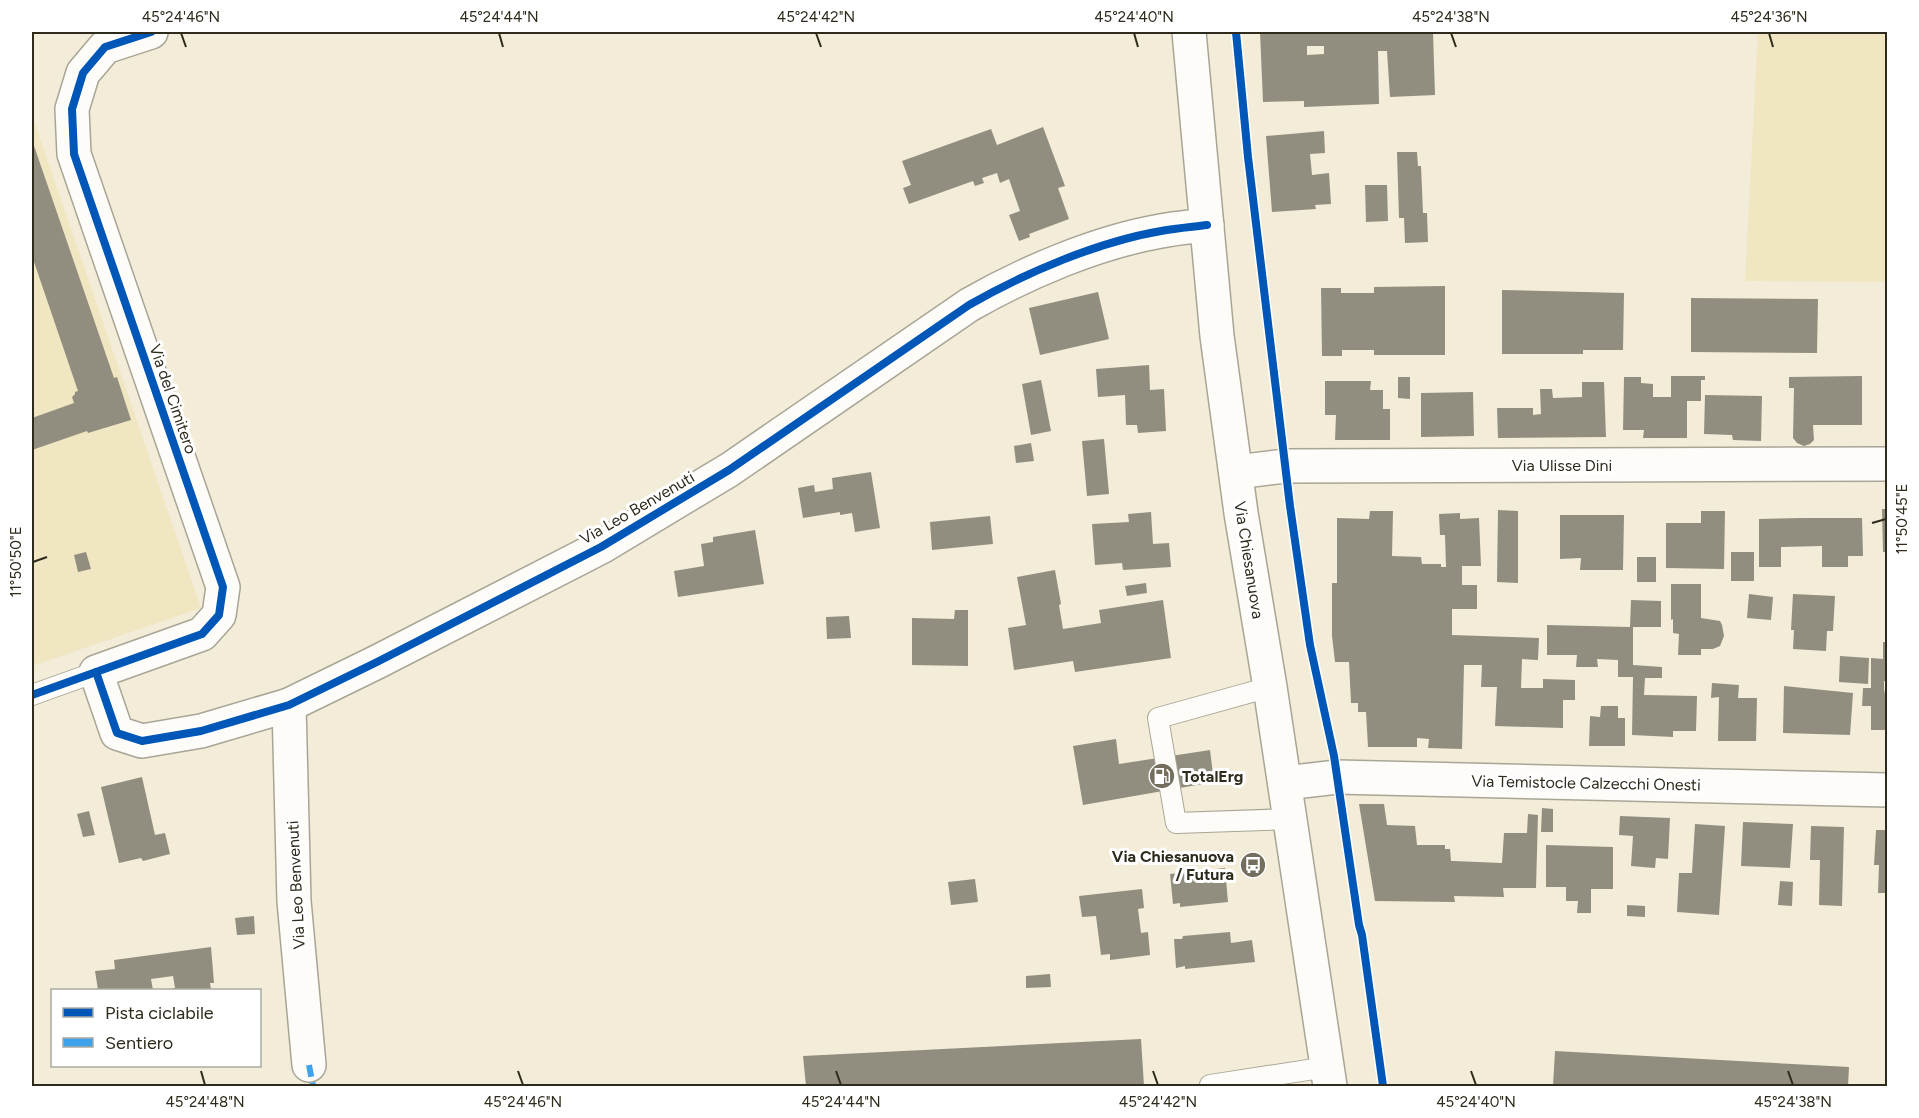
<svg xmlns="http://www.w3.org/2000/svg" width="1919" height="1118" font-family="Figtree,sans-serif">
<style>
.green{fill:#f0e6c1}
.building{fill:#928e7f;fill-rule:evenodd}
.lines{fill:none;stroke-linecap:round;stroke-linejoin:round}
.service-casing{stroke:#a9a596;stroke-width:22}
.minor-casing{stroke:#a9a596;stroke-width:36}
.primary-casing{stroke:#a9a596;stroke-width:36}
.service{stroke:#fdfcf9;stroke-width:20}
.minor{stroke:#fdfcf9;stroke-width:33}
.primary{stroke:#fdfcf9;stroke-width:33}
.quiet{stroke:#3ea3ea;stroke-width:6;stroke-dasharray:12 6;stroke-linecap:butt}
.cycleway-casing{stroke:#fff;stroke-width:11}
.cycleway{stroke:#0057b8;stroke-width:8}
.ticks{fill:none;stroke:#2e2a1c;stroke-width:2}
.labels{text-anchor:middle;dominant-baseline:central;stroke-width:6;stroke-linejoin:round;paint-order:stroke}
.street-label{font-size:16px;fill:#2e2a1c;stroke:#fff}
.poi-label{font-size:16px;font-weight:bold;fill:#2e2a1c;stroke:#fff;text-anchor:start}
.neatline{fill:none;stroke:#2e2a1c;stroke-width:2}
.ticks-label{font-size:15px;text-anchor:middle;fill:#2e2a1c}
</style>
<rect width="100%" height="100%" fill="#f2ecd8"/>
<g class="green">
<polygon points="1758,32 1887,32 1887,282 1745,281"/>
<polygon points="32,115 201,608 32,666"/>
</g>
<g class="building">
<path d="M1260,32H1433L1435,95L1390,97L1387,51H1378L1379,104L1304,107V101L1263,102ZM1307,46H1324V54L1307,55Z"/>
<polygon points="1043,127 1065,186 1058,188 1069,219 1029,234 1030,237 1019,241 1009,215 1020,211 1009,179 1000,183 997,173 982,178 984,183 975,186 973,181 909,204 903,188 911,185 902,161 991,129 997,145"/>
<polygon points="1324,131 1325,153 1310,154 1312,175 1329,173 1331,204 1315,205 1316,209 1272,212 1266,136"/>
<polygon points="32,140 114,378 117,377 131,420 88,433 87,431 32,450 32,418 74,403 72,397 75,394 75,392 78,391 32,256"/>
<polygon points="1397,152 1417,152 1418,166 1421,166 1423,213 1427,213 1428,242 1405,243 1404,218 1399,218"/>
<polygon points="1365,185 1387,185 1388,221 1366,222"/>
<polygon points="1445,286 1445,355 1374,355 1374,350 1342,350 1342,356 1322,356 1321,288 1341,288 1341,293 1374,293 1374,287"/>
<polygon points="1502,290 1624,293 1623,350 1583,350 1583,354 1502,354"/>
<polygon points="1098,292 1109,339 1040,355 1029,308"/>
<polygon points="1691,298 1818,299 1817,353 1691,352"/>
<polygon points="1149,365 1150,390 1164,389 1166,431 1138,433 1137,425 1126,425 1125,395 1098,397 1096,369"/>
<polygon points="1671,376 1705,376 1705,380 1701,380 1701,401 1687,401 1687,438 1643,438 1644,430 1623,430 1624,377 1641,377 1641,383 1653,384 1653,397 1671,397"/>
<polygon points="1862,376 1862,425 1813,425 1814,440 1810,444 1804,446 1797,443 1793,438 1794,388 1789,388 1789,377"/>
<polygon points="1398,377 1410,377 1410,399 1398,398"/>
<polygon points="1041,380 1051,431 1031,435 1022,384"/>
<polygon points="1325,381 1371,381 1370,390 1383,390 1383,409 1390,409 1390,440 1335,440 1336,415 1325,415"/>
<polygon points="1582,382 1604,382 1606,437 1498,438 1497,408 1533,408 1533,415 1541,414 1540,389 1552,389 1553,398 1582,397"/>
<polygon points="1473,392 1474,436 1421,437 1421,393"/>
<polygon points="1705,395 1762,396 1761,441 1733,440 1732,435 1704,434"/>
<polygon points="1104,439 1109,494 1087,496 1082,441"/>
<polygon points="1031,443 1034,461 1016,463 1014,446"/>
<polygon points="871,472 880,528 855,532 852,513 840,515 840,512 803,518 798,488 814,485 815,492 833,489 832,478"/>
<polygon points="1882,509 1887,509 1887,552 1883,552"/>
<polygon points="1498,510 1518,511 1518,583 1497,582"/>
<polygon points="1370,511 1393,511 1392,556 1421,557 1422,564 1441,564 1441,567 1446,567 1445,535 1440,535 1439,514 1460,513 1460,519 1479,518 1481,566 1462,566 1462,585 1477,585 1477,609 1452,609 1452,635 1539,638 1538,660 1522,659 1521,688 1543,688 1543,679 1575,680 1575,700 1563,700 1563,728 1495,726 1497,687 1481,687 1482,665 1464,665 1462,749 1428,748 1429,739 1417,738 1417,747 1368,747 1366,712 1358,712 1358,703 1351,703 1349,662 1335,662 1332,636 1332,583 1337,583 1337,518 1369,519"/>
<polygon points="1701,511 1725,511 1724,569 1666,568 1666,523 1701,523"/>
<polygon points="1151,512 1153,544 1169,543 1171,567 1123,570 1122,563 1095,565 1092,524 1129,522 1128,514"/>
<polygon points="1560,515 1624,515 1623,570 1580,570 1581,558 1560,559"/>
<polygon points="990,516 993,544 932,550 930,522"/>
<polygon points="1803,518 1862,518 1863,556 1848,556 1848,567 1822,567 1822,546 1781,547 1781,567 1759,567 1759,519"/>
<polygon points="755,530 764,584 678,597 674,571 704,566 701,544 713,542 713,537"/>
<polygon points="86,552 91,569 78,572 74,555"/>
<rect x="1731" y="552" width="23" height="29"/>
<rect x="1637" y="557" width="19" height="25"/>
<polygon points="1055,570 1061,604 1059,605 1063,629 1101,623 1099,610 1163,600 1171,658 1075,672 1073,661 1014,670 1008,628 1026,625 1017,577"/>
<polygon points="1146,583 1147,593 1127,596 1125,586"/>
<polygon points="1671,584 1701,584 1701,618 1720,621 1722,625 1724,636 1720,646 1713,649 1701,649 1701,655 1678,655 1679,634 1673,633 1673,619 1671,620"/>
<polygon points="1749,594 1773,597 1771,620 1747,618"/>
<polygon points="1793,594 1835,596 1833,631 1827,631 1826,651 1793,649 1794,630 1791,630"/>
<polygon points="1631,600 1661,601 1661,627 1633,627 1633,665 1662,667 1662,678 1645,678 1644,695 1697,696 1696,731 1673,731 1673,737 1632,735 1633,677 1618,677 1618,660 1597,659 1598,667 1576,667 1577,655 1547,655 1547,625 1630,627"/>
<polygon points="955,610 968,610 968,666 912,665 912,618 954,619"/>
<polygon points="849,616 851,638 827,639 826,617"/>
<polygon points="1883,642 1887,642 1887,681 1884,681 1884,689 1885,694 1887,694 1887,730 1871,730 1871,706 1862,706 1863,688 1871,688 1871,658 1883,659"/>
<polygon points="1840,656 1869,658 1868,684 1839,682"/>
<polygon points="1712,683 1739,685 1738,698 1757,698 1756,741 1718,741 1719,697 1711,698"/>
<polygon points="1784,686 1853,693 1850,735 1783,733"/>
<polygon points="1601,706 1618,706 1618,718 1625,718 1625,746 1589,746 1590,716 1600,717"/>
<polygon points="1116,739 1119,764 1210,750 1214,782 1083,805 1073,746"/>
<polygon points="142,777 155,835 165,833 170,854 143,861 141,858 119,863 101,787"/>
<polygon points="1359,804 1384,804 1387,825 1415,826 1417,845 1445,845 1445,849 1450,849 1451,861 1454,861 1502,863 1504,833 1527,833 1528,814 1538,815 1536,888 1503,888 1504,897 1454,896 1455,902 1375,901"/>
<polygon points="1542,808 1553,809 1553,832 1541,832"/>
<polygon points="89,811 95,835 83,837 77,814"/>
<polygon points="1620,816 1670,818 1668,859 1656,858 1655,868 1631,866 1633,836 1619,835"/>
<polygon points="1743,822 1793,824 1790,868 1741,866"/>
<polygon points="1695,824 1725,826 1719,915 1677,912 1679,873 1692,873"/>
<polygon points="1811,826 1844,827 1842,906 1819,905 1820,860 1810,860"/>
<polygon points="1876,830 1887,830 1887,893 1878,893 1879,865 1874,865"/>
<polygon points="1546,845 1613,847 1613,889 1591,889 1591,913 1577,913 1578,901 1566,901 1566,887 1546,887"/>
<polygon points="1225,868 1228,902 1180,907 1180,903 1173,904 1170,874"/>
<polygon points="975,879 978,902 951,905 948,882"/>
<polygon points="1780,881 1793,882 1792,906 1778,905"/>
<polygon points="1142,889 1144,908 1138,909 1141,933 1148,932 1150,955 1110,960 1110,954 1101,955 1096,916 1082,917 1079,896"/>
<polygon points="1627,905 1645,906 1645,917 1627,916"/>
<polygon points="254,916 255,934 237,935 235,918"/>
<polygon points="1230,932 1231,943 1252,940 1255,962 1185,969 1185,966 1176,968 1174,939 1182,939 1183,936"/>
<polygon points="211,947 214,983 210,983 211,990 166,990 175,988 173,976 151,979 153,990 98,990 95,971 115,969 114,960"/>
<polygon points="1050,974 1051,987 1026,988 1026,976"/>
<polygon points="1141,1039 1144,1086 806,1086 803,1056"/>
<polygon points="1555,1051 1849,1067 1848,1086 1553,1086"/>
</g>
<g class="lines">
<g class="service-casing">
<g id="service">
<polyline points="1270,687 1158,718 1176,823 1290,819"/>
<polyline points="32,695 96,672"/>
<polyline points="1210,1085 1327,1067"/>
</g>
</g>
<g class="minor-casing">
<g id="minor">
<path d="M151,32L105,47L83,73L72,109L74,154L223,587L219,615L202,634L96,672L117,733L142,741L201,731L289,705L377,662L601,547L729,470L969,305C1025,273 1097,242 1161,231C1176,228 1191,227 1207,225"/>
<polyline points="1236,472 1285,466 1888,464"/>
<polyline points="289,705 294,901 309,1065"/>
<polyline points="1285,783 1337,777 1888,790"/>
</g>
</g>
<g class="primary-casing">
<polyline id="primary" points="1189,32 1217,336 1241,513 1270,687 1330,1086"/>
</g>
<use href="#service" class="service"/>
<use href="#minor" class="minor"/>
<use href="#primary" class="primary"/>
<polyline class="quiet" points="309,1065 313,1086"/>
<g class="cycleway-casing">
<g id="cycleway">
<polyline points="1236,32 1248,157 1290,506 1310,645 1334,756 1359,925 1362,935 1383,1086"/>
<path d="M96,672L117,733L142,741L201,731L289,705L377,662L601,547L729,470L969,305C1025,273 1097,242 1161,231C1176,228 1191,227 1207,225"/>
<polyline points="32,695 202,634 219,615 223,587 74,154 72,109 83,73 105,47 151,32"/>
</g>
</g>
<use href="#cycleway" class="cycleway"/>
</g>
<path class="ticks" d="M181,33L186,47M499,33L503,47M816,33L821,47M1134,33L1138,47M1451,33L1456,47M1769,33L1773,47M1872,523L1886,519M33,562L47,557M201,1071L205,1085M518,1071L523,1085M836,1071L841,1085M1153,1071L1158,1085M1471,1071L1476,1085M1788,1071L1793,1085"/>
<defs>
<g id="fuel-disc" transform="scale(1.35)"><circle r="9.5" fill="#736e5e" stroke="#fff"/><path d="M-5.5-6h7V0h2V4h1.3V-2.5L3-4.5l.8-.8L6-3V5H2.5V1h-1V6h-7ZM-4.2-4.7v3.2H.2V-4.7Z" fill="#fff"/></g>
<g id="bus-disc" transform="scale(1.35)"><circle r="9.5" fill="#736e5e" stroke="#fff"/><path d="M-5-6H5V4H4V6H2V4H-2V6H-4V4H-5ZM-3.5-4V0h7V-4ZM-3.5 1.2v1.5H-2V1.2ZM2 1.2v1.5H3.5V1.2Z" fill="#fff"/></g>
</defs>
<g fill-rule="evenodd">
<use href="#fuel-disc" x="1162" y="776"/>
<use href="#bus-disc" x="1253" y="865"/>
</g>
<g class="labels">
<g class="street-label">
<text transform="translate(173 399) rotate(71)">Via del Cimitero</text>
<text x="1562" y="465">Via Ulisse Dini</text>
<text transform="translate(637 508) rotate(-30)">Via Leo Benvenuti</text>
<text transform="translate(1249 560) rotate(81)">Via Chiesanuova</text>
<text transform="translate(1586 783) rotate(1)">Via Temistocle Calzecchi Onesti</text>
<text transform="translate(296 885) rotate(-93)">Via Leo Benvenuti</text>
</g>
<g class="poi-label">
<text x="1182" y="776">TotalErg</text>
<text x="1234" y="856" text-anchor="end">Via Chiesanuova<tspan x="1234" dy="18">/ Futura</tspan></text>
</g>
</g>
<rect width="1919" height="1118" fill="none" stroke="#ffffff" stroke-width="66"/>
<rect x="51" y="989" width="210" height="78" fill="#ffffff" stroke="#abaaa4" stroke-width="1.5"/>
<rect x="63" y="1008" width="30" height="9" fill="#0057b8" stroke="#abaaa4" stroke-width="1.5"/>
<text x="105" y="1019" font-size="18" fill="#2e2a1c">Pista ciclabile</text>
<rect x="63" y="1038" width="30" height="9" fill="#3ea3ea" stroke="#abaaa4" stroke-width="1.5"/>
<text x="105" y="1049" font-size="18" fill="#2e2a1c">Sentiero</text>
<rect x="33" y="33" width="1853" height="1052" class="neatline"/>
<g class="ticks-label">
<text x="181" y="22">45°24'46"N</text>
<text x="499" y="22">45°24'44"N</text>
<text x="816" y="22">45°24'42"N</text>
<text x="1134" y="22">45°24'40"N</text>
<text x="1451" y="22">45°24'38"N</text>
<text x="1769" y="22">45°24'36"N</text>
<text transform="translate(1902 519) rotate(-90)" y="5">11°50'45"E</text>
<text transform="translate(16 562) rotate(-90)" y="5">11°50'50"E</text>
<text x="205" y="1107">45°24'48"N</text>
<text x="523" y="1107">45°24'46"N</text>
<text x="841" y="1107">45°24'44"N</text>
<text x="1158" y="1107">45°24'42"N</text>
<text x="1476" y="1107">45°24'40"N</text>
<text x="1793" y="1107">45°24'38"N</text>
</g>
</svg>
